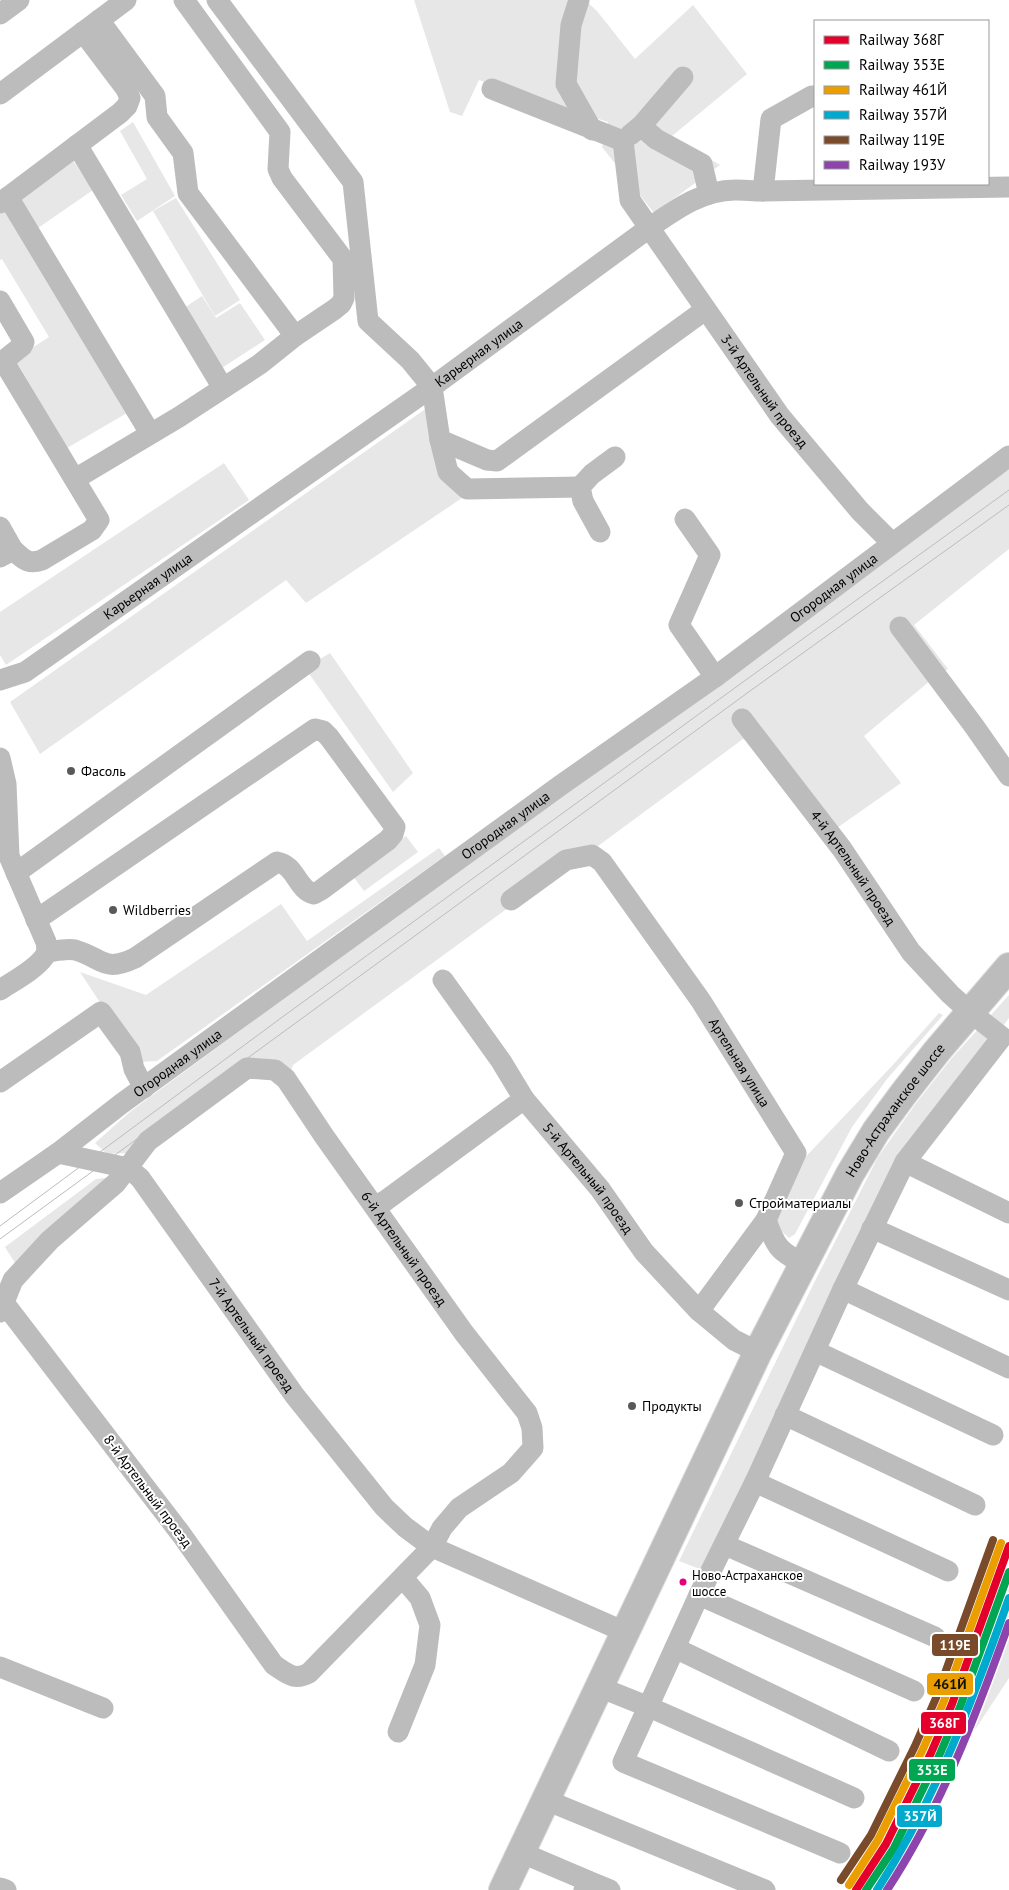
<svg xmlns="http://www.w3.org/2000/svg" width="1009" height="1890" font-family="'PT Sans',sans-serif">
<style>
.green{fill:#e7e7e7}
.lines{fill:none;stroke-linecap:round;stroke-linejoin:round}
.major-casing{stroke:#dbdbdb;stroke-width:30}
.minor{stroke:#bcbcbc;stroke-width:21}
.major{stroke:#bcbcbc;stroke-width:28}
.tram{stroke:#bcbcbc;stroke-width:1}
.rail-1-casing{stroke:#fff;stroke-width:11}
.rail-2-casing{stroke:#fff;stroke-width:11}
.rail-3-casing{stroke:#fff;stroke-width:11}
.rail-4-casing{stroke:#fff;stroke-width:11}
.rail-5-casing{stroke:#fff;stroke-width:11}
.rail-6-casing{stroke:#fff;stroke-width:11}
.rail-1{stroke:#e4002b;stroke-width:8}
.rail-2{stroke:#00a651;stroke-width:8}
.rail-3{stroke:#eb9e00;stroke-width:8}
.rail-4{stroke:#00a9ce;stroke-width:8}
.rail-5{stroke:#7a4b2a;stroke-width:8}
.rail-6{stroke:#8e44ad;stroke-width:8}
.poi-dot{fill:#595959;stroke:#fff;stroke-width:2}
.bus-dot{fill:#e5007d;stroke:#fff;stroke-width:2}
.labels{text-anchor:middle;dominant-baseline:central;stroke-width:4;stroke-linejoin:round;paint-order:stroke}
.bus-label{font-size:13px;fill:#000;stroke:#fff;text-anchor:start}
.street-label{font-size:14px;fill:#000;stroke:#fff}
.poi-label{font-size:14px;fill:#000;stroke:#fff;text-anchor:start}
.line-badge{stroke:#fff;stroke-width:2}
.badge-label{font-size:14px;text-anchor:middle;font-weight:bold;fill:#fff}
.pale-badge-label{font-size:14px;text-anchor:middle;font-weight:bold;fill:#111}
</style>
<rect width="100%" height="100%" fill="#fff"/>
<g class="green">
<polygon points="414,0 585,0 597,11 635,59 693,5 747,74 672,136 720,165 654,213 602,147 608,122 479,80 462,116 450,112"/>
<polygon points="133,122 175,196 137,221 121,195 147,179 120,131"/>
<polygon points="72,159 93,190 38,228 17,196"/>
<polygon points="176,198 240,300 215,316 153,211"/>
<polygon points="7,204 127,413 67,448 15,359 49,337 2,259 0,260 0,209"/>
<polygon points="202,296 216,318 240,303 265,340 222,368 184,308"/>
<polygon points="431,405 465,496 306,603 286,580 40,754 10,702"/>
<polygon points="224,463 249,500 6,665 0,655 0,612"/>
<polygon points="1009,465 1009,549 914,625 948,669 931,680 864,736 901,783 824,837 752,743 743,739 594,849 512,905 293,1065 289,1077 272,1064 128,1153 107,1154 95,1143 131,1111"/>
<polygon points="330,653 413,773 393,792 305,668"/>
<polygon points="406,836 418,852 364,891 352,875"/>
<polygon points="439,848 445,856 157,1061 139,1062 80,972 146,995 281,904 307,941"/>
<polygon points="1009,995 1009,1018 898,1164 705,1571 679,1561 814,1283 878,1157 917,1102 951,1059"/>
<polygon points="939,1013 943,1015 887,1079 852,1127 795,1234 789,1238 777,1227 774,1213 795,1168 891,1067"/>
<polygon points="106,1178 15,1263 5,1247 96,1179"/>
<polygon points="1009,1585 1009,1678 924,1807 919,1805 972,1693"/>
</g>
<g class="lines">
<g class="major-casing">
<g id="major">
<path id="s9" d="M503,1890L758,1352L850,1174L876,1131L904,1093L937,1051L1009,967"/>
</g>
</g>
<g class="minor">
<polyline points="217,0 353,182 368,321 410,360 432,387 440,440 487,460 497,461 705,310"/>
<polyline points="579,0 571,25 566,84 592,130"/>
<polyline points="0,14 19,0"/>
<polyline points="99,20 155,96 157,117 183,153 188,193 295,336"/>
<path id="s1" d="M492,89L623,141L630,200L780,416L860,511L892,543"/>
<polyline points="0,94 126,0"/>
<polyline points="641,126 656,139 702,164 709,194"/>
<polyline points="630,135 641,126 683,77"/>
<polyline points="77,145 223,388"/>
<polyline points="763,191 771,119 812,96 815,96"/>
<polyline points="8,197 150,433"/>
<polyline points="0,203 120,113 127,106 130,98 126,89 83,32"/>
<path d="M0,301L24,342L22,346L7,358V367L99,520L92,530L42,560C27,565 24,559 13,550"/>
<polyline points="440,440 448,472 467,489 580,487"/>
<polyline points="75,479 179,417 260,364 295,336 335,309 341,304 344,298 343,259 282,178 278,169 280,132 184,0"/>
<polyline points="685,519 710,555 679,625 715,677"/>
<polyline points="0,527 13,550 0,557"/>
<polyline points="600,532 583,501 580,487 592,474 615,457"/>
<polyline points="900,627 974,726 1009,776"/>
<path id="s2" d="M0,680L25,672L432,387L649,228C675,210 702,190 735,190C744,190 753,191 763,191L1009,187"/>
<path id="s3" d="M742,719L842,849L911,952L950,994L970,1012L1002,1037L905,1162L843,1289L755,1482L699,1595L623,1762L840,1853"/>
<path d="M0,758L6,784L9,856L46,942C47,947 48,952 44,957C36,969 12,982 0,990"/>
<polyline points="16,873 310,661"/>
<path id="s4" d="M511,900L566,860L592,855L602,862L701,1001L796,1153L766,1220C776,1248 779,1251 805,1265"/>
<path d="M36,920L315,729L323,731L329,737L395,827L393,834L388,840L321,890L314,894C297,890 296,865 277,862L135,958C103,973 103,958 75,950C67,948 55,951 47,952"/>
<path id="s5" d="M443,980L501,1061L524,1099L600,1189L644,1252L699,1311L734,1340L758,1352"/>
<polyline points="0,1082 101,1012 130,1052 134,1069 144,1088"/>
<path id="s6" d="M58,1153L128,1168L140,1178L295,1396L384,1507L405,1527L432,1547L625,1632"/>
<polyline points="905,1162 1009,1213"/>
<path id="s7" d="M0,1193L58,1153L121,1104L561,785L715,677L1009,456"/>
<polyline points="375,1206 385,1201 524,1099"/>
<polyline points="872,1228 1009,1290"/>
<polyline points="843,1289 1009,1368"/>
<polyline points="699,1311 766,1220"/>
<path id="s8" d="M0,1312L13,1280L50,1240L116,1183L148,1141L247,1068L275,1070L286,1079L324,1136L464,1333L527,1413L532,1428L533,1448L511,1473L459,1508L442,1528L432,1547L309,1673C294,1681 288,1674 274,1665L181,1534L4,1303"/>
<polyline points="815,1351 993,1435"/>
<polyline points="785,1415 975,1505"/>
<polyline points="755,1482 948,1571"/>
<polyline points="725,1545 935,1637"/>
<polyline points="699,1595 914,1691"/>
<polyline points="675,1648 889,1751"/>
<polyline points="0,1667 103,1708"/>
<polyline points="599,1687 649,1707 854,1798"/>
<polyline points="398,1732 425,1665 430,1625 420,1598 403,1578"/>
<polyline points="546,1800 765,1890"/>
<polyline points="520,1852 588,1881"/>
<polyline points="0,1888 6,1890"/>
<polyline points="584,1890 588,1881 610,1890"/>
</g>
<use href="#major" class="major"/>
<g class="tram">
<polyline points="0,1226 281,1018 743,682 1009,490"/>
<polyline points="0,1239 750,691 1009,505"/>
</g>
<g class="rail-1-casing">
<polyline id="rail-1" points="856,1890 886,1844 931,1753 952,1704 1009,1546"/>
</g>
<g class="rail-2-casing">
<polyline id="rail-2" points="866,1890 894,1848 939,1756 960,1707 1009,1572"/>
</g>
<g class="rail-3-casing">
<polyline id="rail-3" points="849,1885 878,1840 923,1749 944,1701 1001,1543"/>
</g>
<g class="rail-4-casing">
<path id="rail-4" d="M877,1890C936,1799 973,1699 1009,1598"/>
</g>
<g class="rail-5-casing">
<polyline id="rail-5" points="841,1880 871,1835 915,1746 936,1698 993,1540"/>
</g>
<g class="rail-6-casing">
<path id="rail-6" d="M887,1890C941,1808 976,1715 1009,1623"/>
</g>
<use href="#rail-1" class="rail-1"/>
<use href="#rail-2" class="rail-2"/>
<use href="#rail-3" class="rail-3"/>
<use href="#rail-4" class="rail-4"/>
<use href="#rail-5" class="rail-5"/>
<use href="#rail-6" class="rail-6"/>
</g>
<g class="poi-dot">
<circle cx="71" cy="771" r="5"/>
<circle cx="113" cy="910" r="5"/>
<circle cx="739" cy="1203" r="5"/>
<circle cx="632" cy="1406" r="5"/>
</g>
<circle class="bus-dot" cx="683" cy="1582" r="4.5"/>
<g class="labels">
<g class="bus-label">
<text x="692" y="1575">Ново-Астраханское<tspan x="692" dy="16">шоссе</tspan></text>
</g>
<g class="street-label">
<text stroke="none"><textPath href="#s2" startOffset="581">Карьерная улица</textPath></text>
<text stroke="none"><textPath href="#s1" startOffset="434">3-й Артельный проезд</textPath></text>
<text stroke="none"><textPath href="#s2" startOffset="176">Карьерная улица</textPath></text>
<text stroke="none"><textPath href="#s7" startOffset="1030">Огородная улица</textPath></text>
<text stroke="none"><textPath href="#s7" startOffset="625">Огородная улица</textPath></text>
<text stroke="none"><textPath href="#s3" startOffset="186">4-й Артельный проезд</textPath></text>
<text stroke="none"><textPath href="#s4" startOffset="350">Артельная улица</textPath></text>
<text stroke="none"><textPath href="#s7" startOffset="220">Огородная улица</textPath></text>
<text stroke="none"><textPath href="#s9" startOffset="874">Ново-Астраханское шоссе</textPath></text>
<text stroke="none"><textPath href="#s5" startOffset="246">5-й Артельный проезд</textPath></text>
<text stroke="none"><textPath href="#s8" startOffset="601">6-й Артельный проезд</textPath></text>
<text stroke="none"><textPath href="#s6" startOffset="280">7-й Артельный проезд</textPath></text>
<text transform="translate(148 1491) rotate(53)">8-й Артельный проезд</text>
</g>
<g class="poi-label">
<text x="81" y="771">Фасоль</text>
<text x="123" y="910">Wildberries</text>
<text x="749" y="1203">Стройматериалы</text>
<text x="642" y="1406">Продукты</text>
</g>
</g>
<g class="line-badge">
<rect x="931" y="1633" width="48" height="24" rx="5" fill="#7a4b2a"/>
<rect x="926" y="1672" width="48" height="24" rx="5" fill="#eb9e00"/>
<rect x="920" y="1711" width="47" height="24" rx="5" fill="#e4002b"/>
<rect x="908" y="1758" width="48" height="24" rx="5" fill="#00a651"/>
<rect x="896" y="1804" width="47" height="24" rx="5" fill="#00a9ce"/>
</g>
<g class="badge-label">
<text x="955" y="1650">119Е</text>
<text x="944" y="1728">368Г</text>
<text x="932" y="1775">353Е</text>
<text x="920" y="1821">357Й</text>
</g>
<g class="pale-badge-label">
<text x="950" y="1689">461Й</text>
</g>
<rect x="814" y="20" width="175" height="165" fill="#ffffff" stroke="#999999"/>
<rect x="824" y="36" width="25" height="8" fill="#e4002b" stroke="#999999"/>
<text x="859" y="45" font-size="15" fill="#000000">Railway 368Г</text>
<rect x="824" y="61" width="25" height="8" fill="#00a651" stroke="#999999"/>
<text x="859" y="70" font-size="15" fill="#000000">Railway 353Е</text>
<rect x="824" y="86" width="25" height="8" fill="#eb9e00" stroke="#999999"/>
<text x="859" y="95" font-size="15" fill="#000000">Railway 461Й</text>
<rect x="824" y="111" width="25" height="8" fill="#00a9ce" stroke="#999999"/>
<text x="859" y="120" font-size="15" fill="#000000">Railway 357Й</text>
<rect x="824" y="136" width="25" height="8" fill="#7a4b2a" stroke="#999999"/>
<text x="859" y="145" font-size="15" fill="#000000">Railway 119Е</text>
<rect x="824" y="161" width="25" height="8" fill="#8e44ad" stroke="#999999"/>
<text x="859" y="170" font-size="15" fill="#000000">Railway 193У</text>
</svg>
